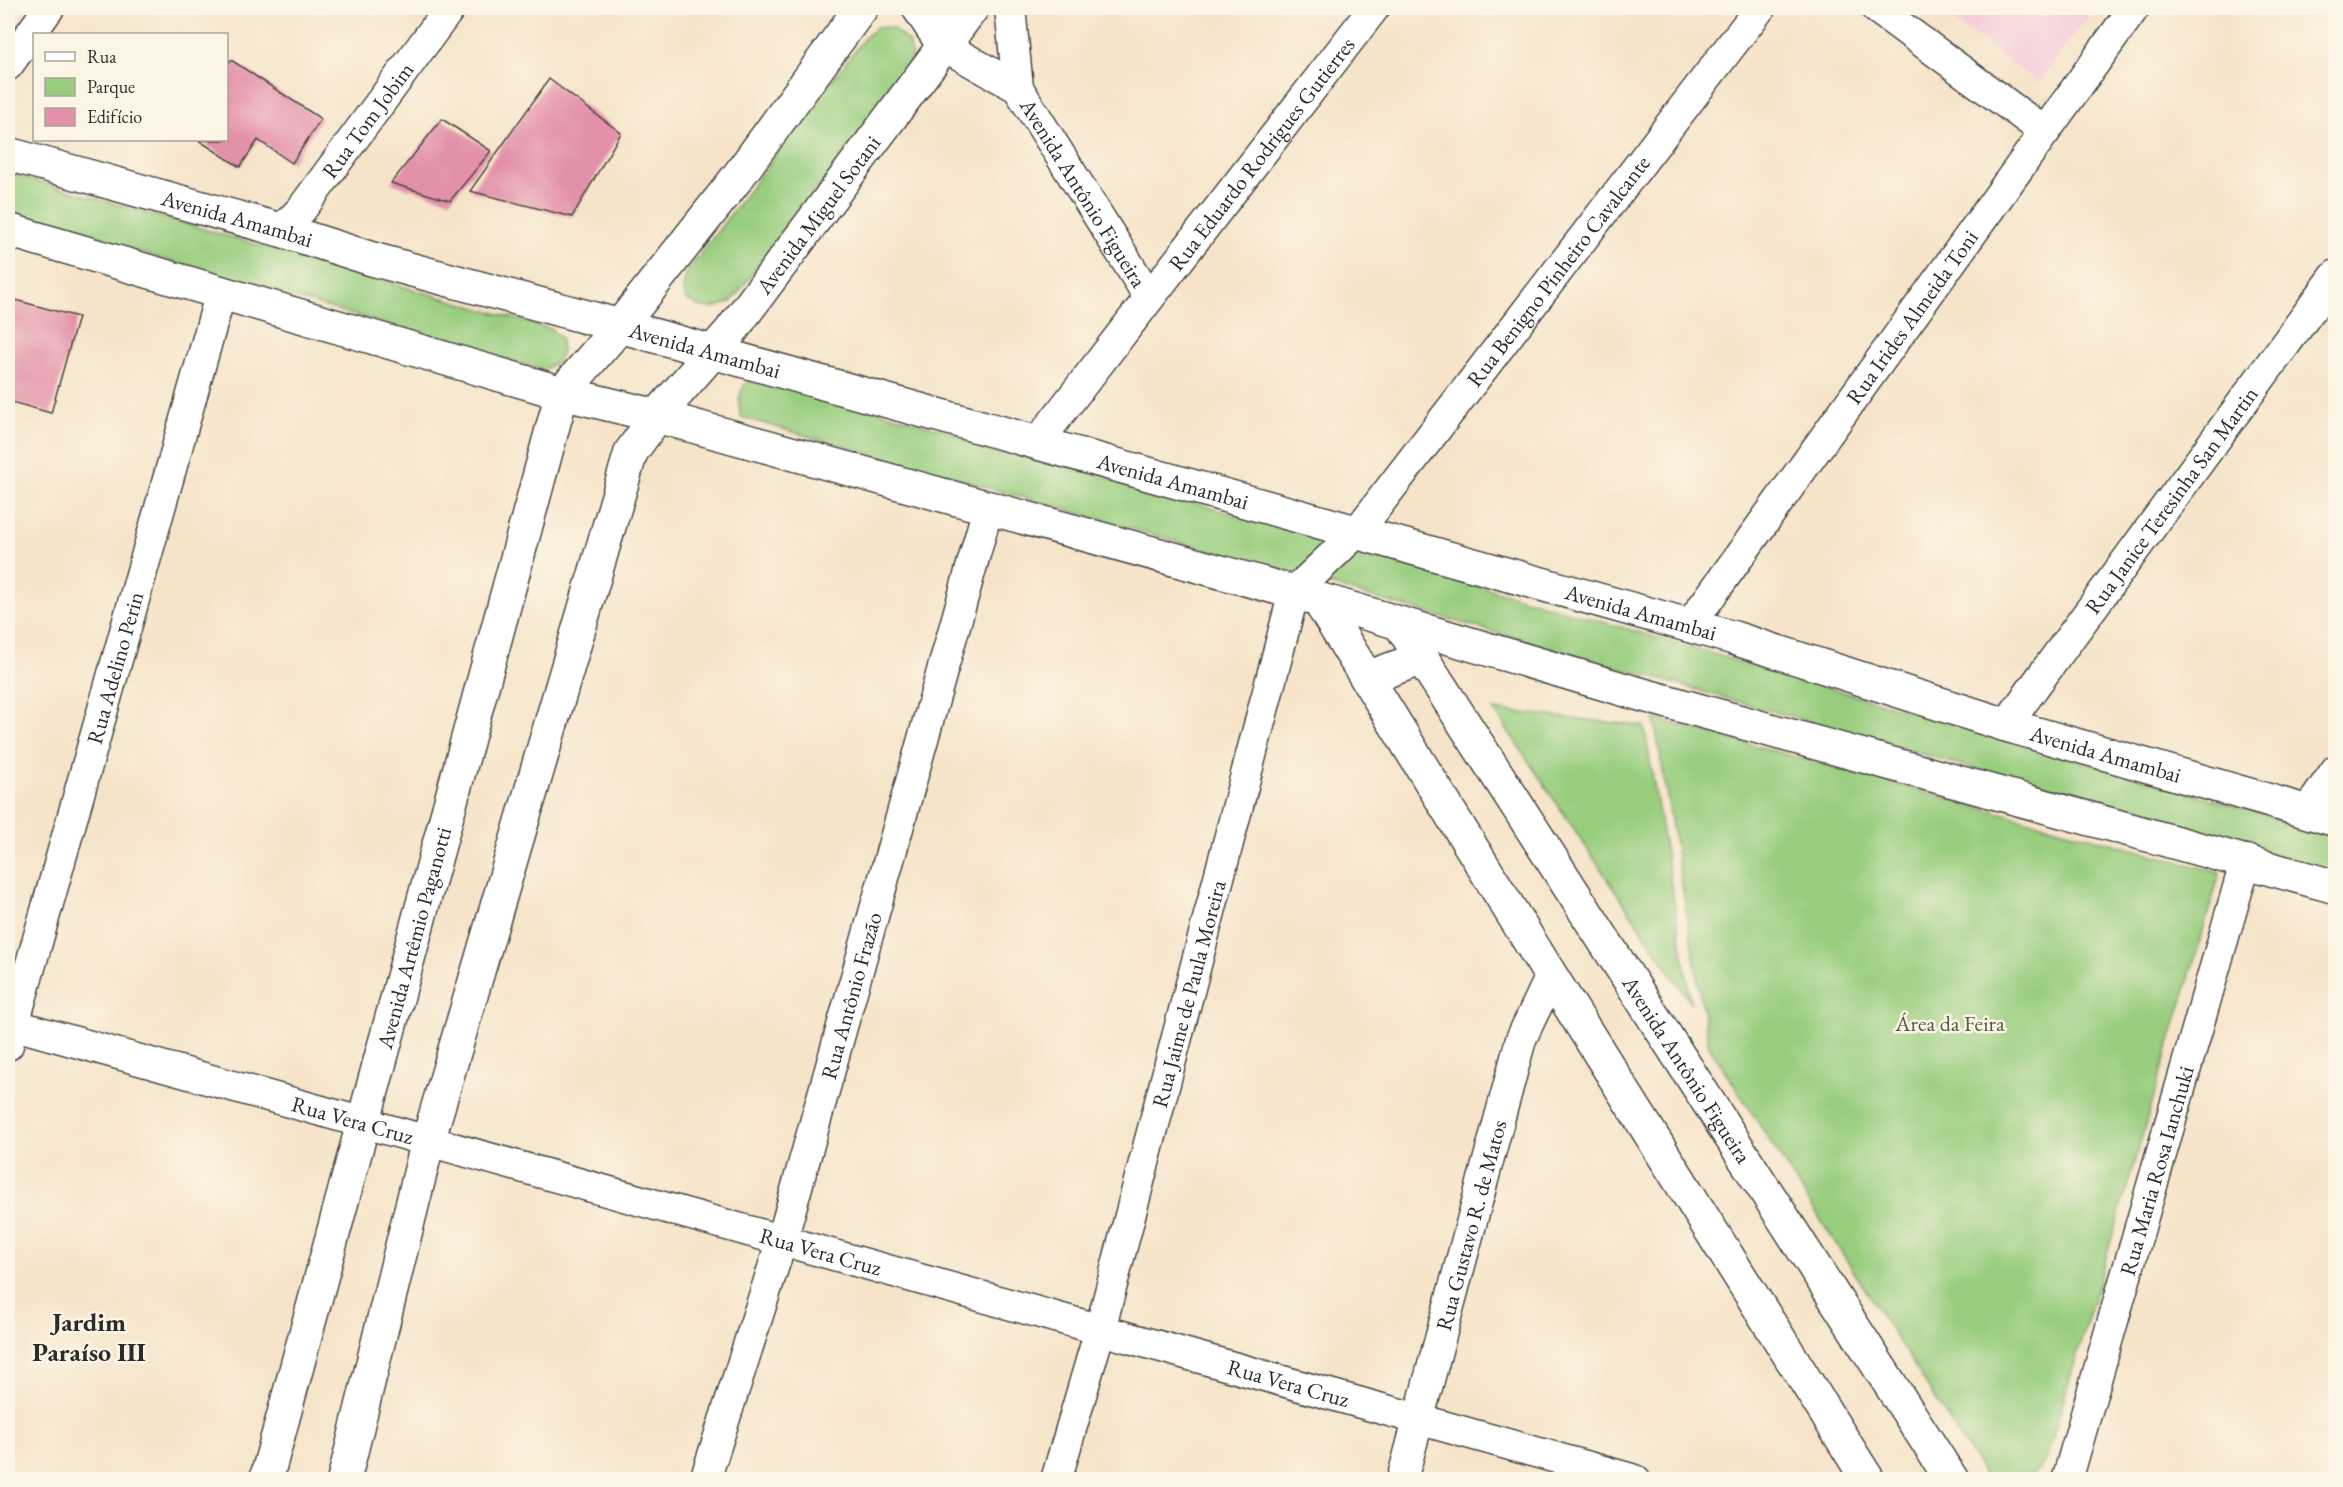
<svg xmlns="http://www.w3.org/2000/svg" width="2343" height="1487" font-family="'EB Garamond',serif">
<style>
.built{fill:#f5cfda}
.green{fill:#98cd7e;stroke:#627c54;stroke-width:1.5}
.building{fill:#e390a9}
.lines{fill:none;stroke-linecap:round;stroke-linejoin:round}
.street-casing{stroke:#494743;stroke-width:33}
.secondary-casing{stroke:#494743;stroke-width:36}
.primary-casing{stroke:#494743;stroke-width:36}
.street{stroke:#fff;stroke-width:30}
.secondary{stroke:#fff;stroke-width:33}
.primary{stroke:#fff;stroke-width:33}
.labels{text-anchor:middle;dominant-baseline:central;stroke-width:5;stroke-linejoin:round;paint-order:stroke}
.street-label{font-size:22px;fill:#2b2b2b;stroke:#fcf5e5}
.park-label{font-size:22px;fill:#4c5c44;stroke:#fcf5e5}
.quarter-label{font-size:26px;font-weight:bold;fill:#2b2b2b;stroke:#fcf5e5}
</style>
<rect width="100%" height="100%" fill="#fcf5e5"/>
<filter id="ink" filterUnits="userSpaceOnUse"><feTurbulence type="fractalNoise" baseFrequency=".0167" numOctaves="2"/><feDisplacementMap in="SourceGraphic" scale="12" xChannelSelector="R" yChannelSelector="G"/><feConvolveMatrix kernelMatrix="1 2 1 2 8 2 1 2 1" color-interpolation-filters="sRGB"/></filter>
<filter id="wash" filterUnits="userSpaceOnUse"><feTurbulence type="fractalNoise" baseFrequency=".008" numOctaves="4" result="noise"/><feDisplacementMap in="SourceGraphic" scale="24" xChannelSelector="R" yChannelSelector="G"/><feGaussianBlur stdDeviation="1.35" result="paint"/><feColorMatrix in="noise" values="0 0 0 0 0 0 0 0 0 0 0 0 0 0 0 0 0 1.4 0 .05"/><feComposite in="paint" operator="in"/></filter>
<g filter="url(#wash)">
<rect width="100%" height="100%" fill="#f5e4c9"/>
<polygon class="built" points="1936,8 2094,8 2039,83"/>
<g class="green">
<path d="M877,27L892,28L908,41L912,54L907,70L732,301C713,310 705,311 686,299L683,288L686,273L866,36Z"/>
<polygon points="8,173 551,329 561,338 562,351 558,362 542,370 8,214"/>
<path d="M755,375L2335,835V872L741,417C736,399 740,386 755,375Z"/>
<polygon points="1494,710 1644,726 1691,1003"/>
<polygon points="1654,718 2220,873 2045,1463 2026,1479 1987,1479 1709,1046"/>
</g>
<g id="blocks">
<g class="building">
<polygon points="231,60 321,119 292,163 258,140 240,167 198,140 226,140 226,66"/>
<polygon points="549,79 621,133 572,217 470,191"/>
<polygon points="442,119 491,151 450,201 391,183"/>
<polygon points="8,298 78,317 51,413 8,401"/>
</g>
</g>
</g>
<g filter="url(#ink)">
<use href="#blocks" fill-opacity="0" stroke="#494743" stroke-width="1.5"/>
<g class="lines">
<g class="street-casing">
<g id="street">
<path id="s1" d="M1010,8L1018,88L1149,297"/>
<polyline points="1876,8 2045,132"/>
<polyline points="944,46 1018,88"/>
<polyline points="8,65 49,8"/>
<path id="s2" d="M281,230L301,210L450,8"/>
<path id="s3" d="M1037,443L1374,8"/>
<path id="s4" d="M1689,626L2134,8"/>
<path id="s5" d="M2006,725L2336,275"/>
<polyline points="2307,812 2336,770"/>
<path id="s6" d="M8,1023L1635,1480"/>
<path id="s7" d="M8,1045L221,292"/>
<path id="s8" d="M705,1480L782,1240L988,508"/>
<path id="s9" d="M1056,1480L1100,1330L1294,592L1357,532L1760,8"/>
<path id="s10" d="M1402,1480L1521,1039L1551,976"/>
<path id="s11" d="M2067,1480L2246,860"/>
</g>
</g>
<g class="secondary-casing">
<g id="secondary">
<polyline points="919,8 944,46"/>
<polyline points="1318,599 1551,976 1868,1480"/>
<path id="s12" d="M1400,624L1952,1480"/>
<polyline points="1367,678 1422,658"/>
<path id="s13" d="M266,1480L562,393L620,326L737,178L861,8"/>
<path id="s14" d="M344,1480L428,1141L631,452L657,416L731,331L972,8"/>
</g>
</g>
<g class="primary-casing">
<g id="primary">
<path id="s15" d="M8,154L281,230L372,259L620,326L1734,638L2006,725L2336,820"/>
<polyline points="8,230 562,393 657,416 1318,599 1629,691 2336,887"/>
</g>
</g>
<use href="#street" class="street"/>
<use href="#secondary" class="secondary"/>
<use href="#primary" class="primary"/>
</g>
</g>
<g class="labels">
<g class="street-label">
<text stroke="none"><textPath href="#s2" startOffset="140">Rua Tom Jobim</textPath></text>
<text stroke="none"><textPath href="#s3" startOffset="366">Rua Eduardo Rodrigues Gutierres</textPath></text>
<text stroke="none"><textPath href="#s1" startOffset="204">Avenida Antônio Figueira</textPath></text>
<text stroke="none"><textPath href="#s14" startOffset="1370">Avenida Miguel Sotani</textPath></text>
<text stroke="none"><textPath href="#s15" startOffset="238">Avenida Amambai</textPath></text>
<text stroke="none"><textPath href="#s9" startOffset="1336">Rua Benigno Pinheiro Cavalcante</textPath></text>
<text stroke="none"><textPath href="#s4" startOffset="381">Rua Irides Almeida Toni</textPath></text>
<text stroke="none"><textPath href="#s15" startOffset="724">Avenida Amambai</textPath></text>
<text stroke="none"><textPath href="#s15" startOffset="1210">Avenida Amambai</textPath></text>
<text stroke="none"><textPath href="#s5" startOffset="279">Rua Janice Teresinha San Martin</textPath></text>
<text stroke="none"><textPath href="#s15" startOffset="1696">Avenida Amambai</textPath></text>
<text stroke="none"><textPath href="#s7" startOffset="392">Rua Adelino Perin</textPath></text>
<text stroke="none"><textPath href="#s15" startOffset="2182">Avenida Amambai</textPath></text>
<text stroke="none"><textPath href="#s13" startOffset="562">Avenida Artêmio Paganotti</textPath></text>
<text stroke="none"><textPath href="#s9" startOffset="504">Rua Jaime de Paula Moreira</textPath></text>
<text stroke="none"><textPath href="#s8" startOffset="506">Rua Antônio Frazão</textPath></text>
<text stroke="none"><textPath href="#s12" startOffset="530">Avenida Antônio Figueira</textPath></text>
<text stroke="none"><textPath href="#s6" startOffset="358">Rua Vera Cruz</textPath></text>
<text stroke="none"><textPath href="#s11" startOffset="322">Rua Maria Rosa Ianchuki</textPath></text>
<text stroke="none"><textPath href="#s10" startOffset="264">Rua Gustavo R. de Matos</textPath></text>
<text stroke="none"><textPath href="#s6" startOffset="844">Rua Vera Cruz</textPath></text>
<text stroke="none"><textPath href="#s6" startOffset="1330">Rua Vera Cruz</textPath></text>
</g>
<g class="park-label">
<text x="1950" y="1023">Área da Feira</text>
</g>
<g class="quarter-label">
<text x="89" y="1322">Jardim<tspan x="89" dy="30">Paraíso III</tspan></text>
</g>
</g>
<rect width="2343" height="1487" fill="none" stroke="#fcf5e5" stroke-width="30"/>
<rect x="33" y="33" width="195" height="108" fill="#fcf5e5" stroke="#a8a49b" stroke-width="1.5"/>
<rect x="45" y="52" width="30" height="9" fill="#ffffff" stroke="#a8a49b" stroke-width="1.5"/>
<text x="87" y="63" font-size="18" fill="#2b2b2b">Rua</text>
<rect x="45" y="78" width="30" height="18" fill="#98cd7e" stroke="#a8a49b" stroke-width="1.5"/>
<text x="87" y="93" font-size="18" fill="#2b2b2b">Parque</text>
<rect x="45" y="108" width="30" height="18" fill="#e390a9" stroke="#a8a49b" stroke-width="1.5"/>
<text x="87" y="123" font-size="18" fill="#2b2b2b">Edifício</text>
</svg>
